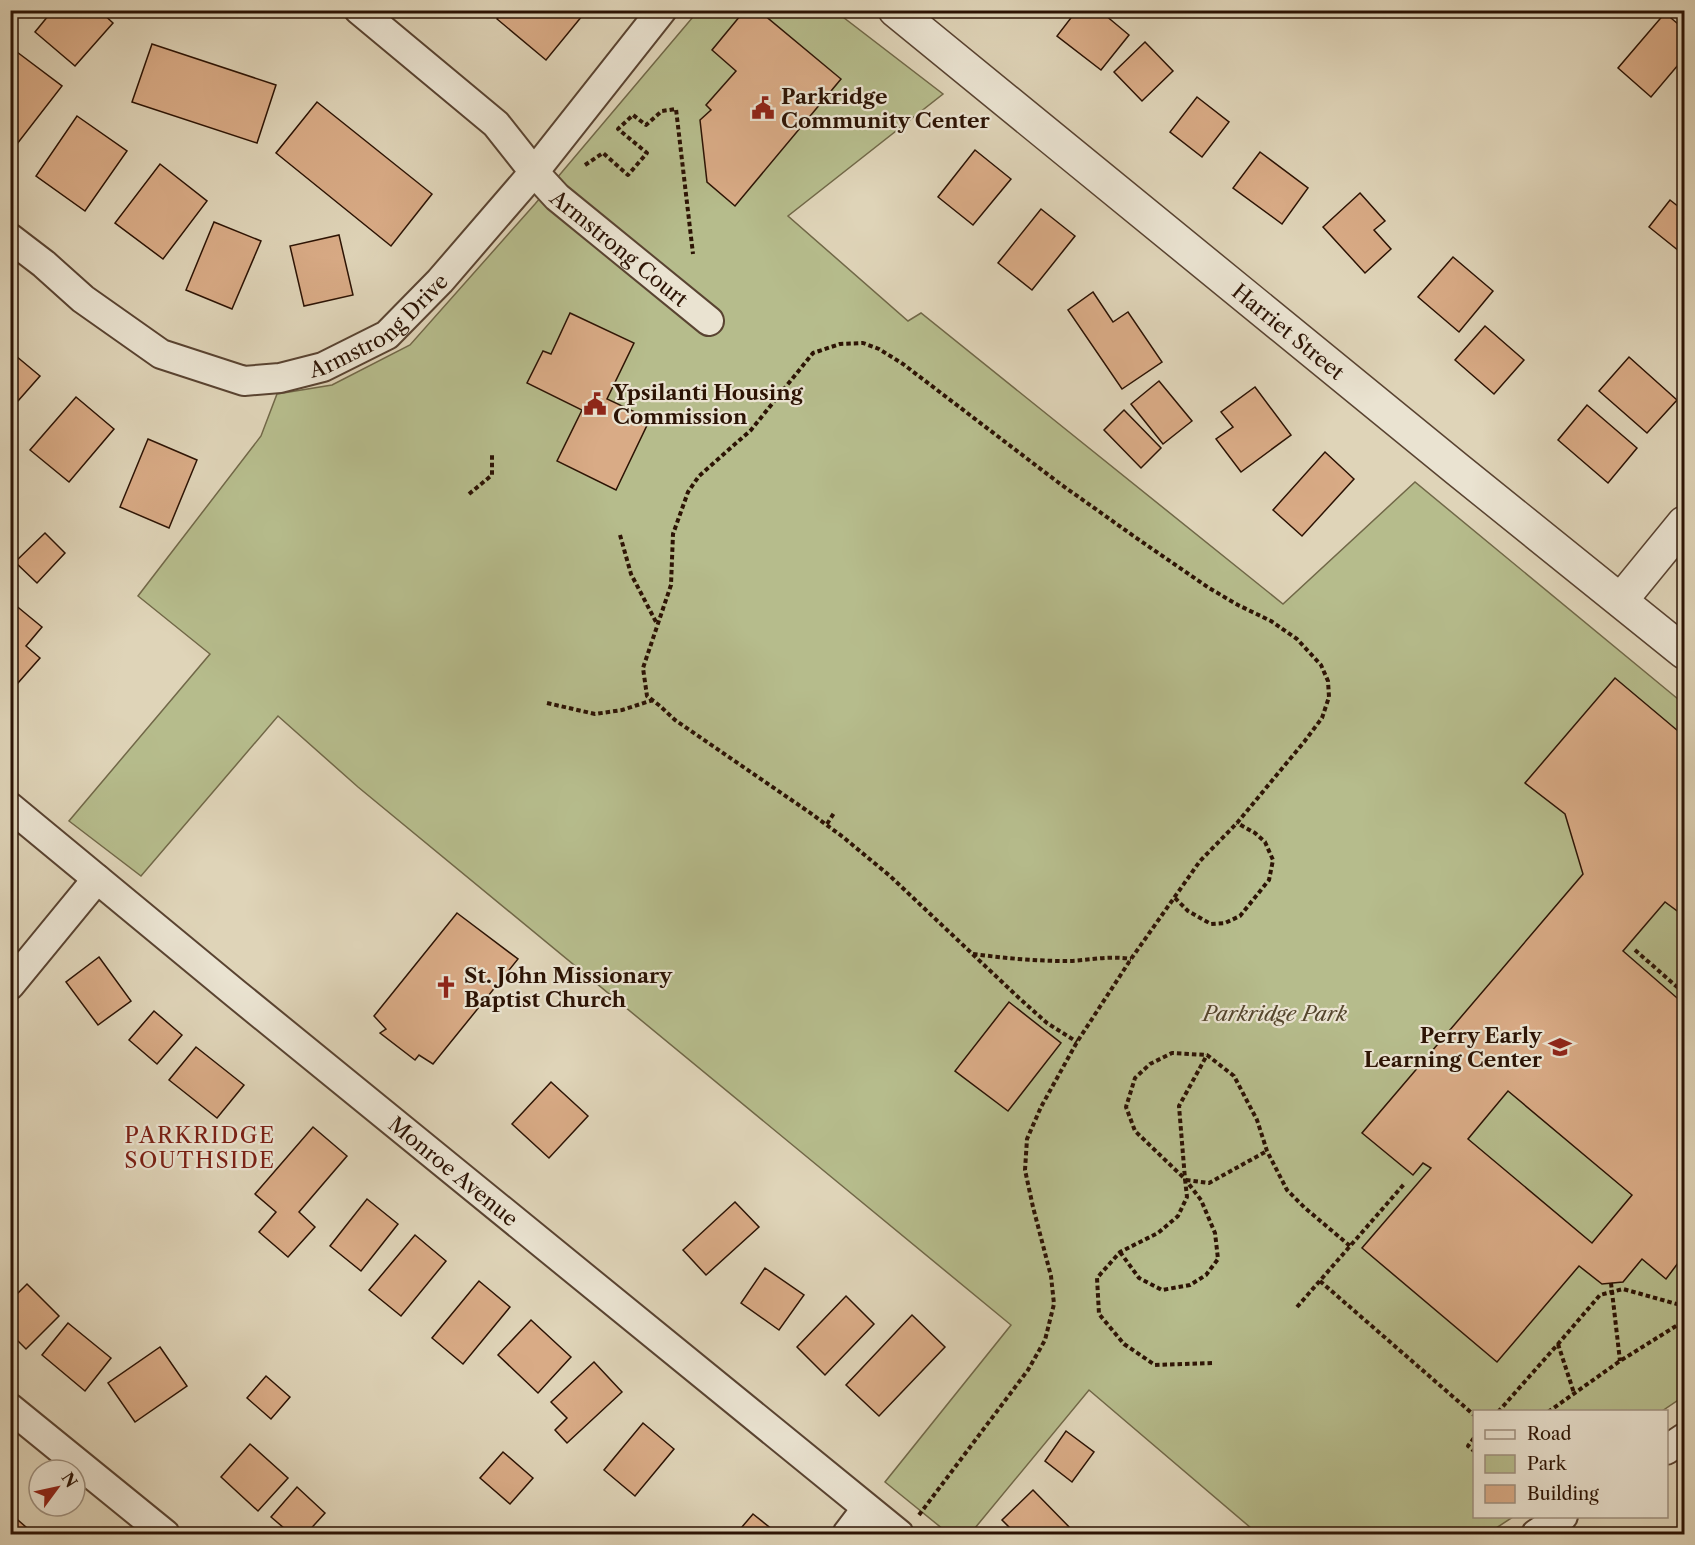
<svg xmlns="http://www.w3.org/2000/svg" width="1695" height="1545" font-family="'Libre Caslon Text',serif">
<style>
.green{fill:#b6bc8c;stroke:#716848;stroke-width:1.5}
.building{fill:#d9ab86;stroke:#2c1304;stroke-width:1.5;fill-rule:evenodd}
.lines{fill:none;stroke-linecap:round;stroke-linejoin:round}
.minor-casing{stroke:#594331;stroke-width:32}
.tertiary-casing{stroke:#594331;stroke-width:36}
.path{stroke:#2c1304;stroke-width:4;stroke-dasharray:4.5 3;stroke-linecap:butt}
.minor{stroke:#eae3d1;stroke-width:28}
.tertiary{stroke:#eae3d1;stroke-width:33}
.labels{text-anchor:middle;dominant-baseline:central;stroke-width:4.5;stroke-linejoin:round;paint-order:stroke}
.poi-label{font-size:21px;font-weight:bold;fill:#2c1304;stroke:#eae3d1;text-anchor:start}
.street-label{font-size:21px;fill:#2c1304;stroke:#eae3d1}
.park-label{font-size:21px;font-style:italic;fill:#55462d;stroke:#eae3d1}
.neighbourhood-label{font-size:22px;letter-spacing:1.5px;fill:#7a1f14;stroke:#eae3d1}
</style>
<rect width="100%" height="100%" fill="#dfd4b8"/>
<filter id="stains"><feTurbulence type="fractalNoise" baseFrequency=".00333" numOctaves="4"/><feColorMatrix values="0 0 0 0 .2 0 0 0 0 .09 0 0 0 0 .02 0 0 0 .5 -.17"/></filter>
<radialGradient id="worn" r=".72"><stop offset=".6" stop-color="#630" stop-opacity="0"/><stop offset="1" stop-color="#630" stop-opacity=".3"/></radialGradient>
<polygon class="green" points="698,11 835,11 943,94 788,216 908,321 921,313 1283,604 1415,482 1684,704 1684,1396 1662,1411 1474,1412 1474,1516 1513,1517 1487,1534 1258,1534 1089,1390 970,1534 949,1534 885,1482 1011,1325 358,787 278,716 141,876 69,821 210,654 138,596 261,436 277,394 332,385 410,345 535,204"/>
<g class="building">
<polygon points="53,10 99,10 113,23 75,66 35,32"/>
<polygon points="504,10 587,10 546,60 497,19"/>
<polygon points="745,10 758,10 841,79 735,206 707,182 700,120 711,110 706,105 736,71 712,50"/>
<polygon points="1077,10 1099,10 1129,35 1101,70 1057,36"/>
<polygon points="1665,13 1684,29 1684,58 1651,97 1618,68"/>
<polygon points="1145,42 1173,71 1142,101 1114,72"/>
<polygon points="152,44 276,85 257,143 132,102"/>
<polygon points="13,49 62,86 17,144 10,139 10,52"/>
<polygon points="1197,97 1229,122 1202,157 1170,132"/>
<polygon points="317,102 432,194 391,246 276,153"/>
<polygon points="77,116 127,151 85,211 36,176"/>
<polygon points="975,150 1011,179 973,225 938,197"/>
<polygon points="1260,152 1308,188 1282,224 1233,188"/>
<polygon points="160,164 207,201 163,259 115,223"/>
<polygon points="1360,193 1385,221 1374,230 1391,249 1365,273 1323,227"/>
<polygon points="1670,200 1684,211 1684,255 1649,227"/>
<polygon points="1041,209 1075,236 1032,290 998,263"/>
<polygon points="214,222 261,241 232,309 186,290"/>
<polygon points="339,235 353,295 304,306 290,246"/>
<polygon points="1453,257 1493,291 1459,332 1418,297"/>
<polygon points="1093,292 1113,322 1128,312 1162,362 1122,389 1068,310"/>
<polygon points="570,313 634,343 607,399 650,419 616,490 557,461 582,410 527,383 543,351 551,354"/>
<polygon points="1485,326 1524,360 1494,394 1455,360"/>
<polygon points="10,351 40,376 10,410"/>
<polygon points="1629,357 1677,400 1647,433 1599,391"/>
<polygon points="1159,381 1192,421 1163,444 1131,404"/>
<polygon points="1255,387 1291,435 1241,472 1216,439 1233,427 1221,412"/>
<polygon points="76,397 114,429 69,482 30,450"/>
<polygon points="1587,405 1637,448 1608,483 1558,440"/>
<polygon points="1124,410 1161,448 1141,468 1104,430"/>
<polygon points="148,439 197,460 169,528 120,507"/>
<polygon points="1325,452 1354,479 1302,536 1273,510"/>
<polygon points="45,533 65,553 37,583 15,562"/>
<polygon points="14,604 42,627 26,646 40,658 10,692 10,607"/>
<path d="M1615,678L1684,736V916L1665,902L1623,951L1684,1004V1255L1666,1279L1642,1259L1623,1282L1602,1284L1579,1266L1497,1362L1362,1248L1431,1168L1423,1163L1413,1175L1362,1133L1583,874L1565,814L1525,783ZM1508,1091L1632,1195L1592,1243L1468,1139Z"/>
<polygon points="457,913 518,959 433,1064 419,1055 415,1060 380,1033 386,1029 374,1016"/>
<polygon points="99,957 131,1001 98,1025 66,982"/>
<polygon points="1009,1002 1061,1043 1008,1111 955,1071"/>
<polygon points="154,1011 182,1035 157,1064 129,1040"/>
<polygon points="196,1047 244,1085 217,1118 169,1080"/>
<polygon points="551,1082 588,1116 549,1158 512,1124"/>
<polygon points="313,1127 347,1156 299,1212 315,1227 288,1257 259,1232 276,1212 255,1194"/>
<polygon points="367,1199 398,1224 361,1271 330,1246"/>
<polygon points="735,1202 759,1227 706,1275 683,1250"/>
<polygon points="415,1235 446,1261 401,1316 369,1290"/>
<polygon points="765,1268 804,1295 779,1330 741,1303"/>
<polygon points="479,1281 510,1307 463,1364 432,1338"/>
<polygon points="27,1284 59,1316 26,1349 10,1333 10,1301"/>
<polygon points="846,1296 874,1324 825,1375 797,1347"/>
<polygon points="912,1315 945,1347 879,1416 846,1385"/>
<polygon points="531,1320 571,1357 538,1393 498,1355"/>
<polygon points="68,1323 111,1358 85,1391 42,1355"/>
<polygon points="160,1347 187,1386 135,1422 108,1383"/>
<polygon points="594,1362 622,1392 567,1443 555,1430 567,1418 551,1402"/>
<polygon points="266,1376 290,1397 271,1419 247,1398"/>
<polygon points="643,1423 674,1449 635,1496 604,1470"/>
<polygon points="1066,1431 1094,1452 1072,1482 1045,1461"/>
<polygon points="250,1444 288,1478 258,1511 221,1477"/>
<polygon points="503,1452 533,1478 510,1504 480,1478"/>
<polygon points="297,1487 325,1513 306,1534 291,1534 271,1517"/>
<polygon points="1033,1490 1076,1534 1016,1534 1002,1520"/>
<polygon points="11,1514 34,1534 10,1534"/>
<polygon points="753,1514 778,1534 736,1534"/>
</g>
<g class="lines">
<g class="minor-casing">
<g id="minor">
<path id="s1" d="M359,10L496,124L534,172L557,197L709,321"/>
<path id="s2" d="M10,238L44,264L83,299L161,354L244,381L280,378L323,367L387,335L440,281L534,172L662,10"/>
<path id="s3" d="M10,807L235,993L899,1534"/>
<polyline points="10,985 97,879"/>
<polyline points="10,1408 165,1534"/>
<polyline points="1666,1450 1684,1438"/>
<polyline points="847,1534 866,1509"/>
<polyline points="1536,1534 1563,1516"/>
</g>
</g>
<g class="tertiary-casing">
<g id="tertiary">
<path id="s4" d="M895,10L1457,469L1684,652"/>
<polyline points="1621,600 1684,523"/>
</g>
</g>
<g class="path">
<polyline points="585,165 603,153 628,175 647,153 618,129 633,115 646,125 662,111 676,109 693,254"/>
<polyline points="469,494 492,475 492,455"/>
<polyline points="620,535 631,574 656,622"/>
<polyline points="547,703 595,714 622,710 653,700"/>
<polyline points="827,824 834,813"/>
<polyline points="1175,898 1188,911 1211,924 1225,923 1240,916 1269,880 1273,860 1265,842 1255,833 1237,823"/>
<polyline points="1635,950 1684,993"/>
<path d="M973,954C1004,958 1034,961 1066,961C1087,961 1109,955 1131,959"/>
<polyline points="1186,1180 1209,1183 1267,1151"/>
<polyline points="1120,1252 1139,1278 1162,1290 1190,1285 1206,1275 1218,1259 1215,1233 1201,1200 1185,1179 1179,1106 1207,1055"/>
<polyline points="1320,1281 1474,1415"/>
<polyline points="1611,1283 1620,1361"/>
<polyline points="1297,1307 1405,1183"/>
<polyline points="1558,1344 1574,1393"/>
<polyline points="1212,1363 1155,1365 1124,1344 1099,1314 1097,1278 1120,1252 1158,1233 1178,1216 1187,1197 1185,1179 1135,1131 1126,1107 1135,1078 1150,1064 1172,1053 1207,1055 1234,1076 1257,1120 1267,1151 1287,1190 1305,1208 1350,1246"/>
<polyline points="1498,1412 1558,1344 1600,1295 1623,1289 1684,1306"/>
<polyline points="1548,1412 1620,1361 1684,1321"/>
<polyline points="1474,1438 1468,1446 1474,1451"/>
<polyline points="919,1515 1028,1370 1045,1340 1054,1304 1051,1276 1033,1207 1025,1170 1027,1139 1041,1107 1077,1042 1131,959 1200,861 1237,823 1304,742 1322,718 1329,697 1328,681 1321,665 1297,639 1271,621 1238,605 1209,588 1135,537 1059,483 903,364 879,349 863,343 840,344 813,353 751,430 699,476 688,492 673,534 671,585 643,668 647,696 660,706 675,720 809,812 843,837 890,876 1019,998 1047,1023 1077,1042"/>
</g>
<use href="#minor" class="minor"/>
<use href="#tertiary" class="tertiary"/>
</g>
<defs>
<g id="civic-bare" transform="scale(1.8)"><path d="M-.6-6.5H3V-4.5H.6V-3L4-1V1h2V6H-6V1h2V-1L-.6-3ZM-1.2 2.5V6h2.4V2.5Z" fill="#8f2418" stroke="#eae3d1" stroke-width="2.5" paint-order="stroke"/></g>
<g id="church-bare" transform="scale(1.8)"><path d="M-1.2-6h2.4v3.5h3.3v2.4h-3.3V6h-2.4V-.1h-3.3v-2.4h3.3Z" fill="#8f2418" stroke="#eae3d1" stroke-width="2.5" paint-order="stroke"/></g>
<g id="school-bare" transform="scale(1.8)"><path d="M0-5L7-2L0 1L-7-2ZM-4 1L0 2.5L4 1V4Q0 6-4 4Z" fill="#8f2418" stroke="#eae3d1" stroke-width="2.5" paint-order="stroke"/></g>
</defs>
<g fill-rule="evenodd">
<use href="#civic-bare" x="763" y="108"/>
<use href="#civic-bare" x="595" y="404"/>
<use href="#church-bare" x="446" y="987"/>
<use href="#school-bare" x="1560" y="1047"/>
</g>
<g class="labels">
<g class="poi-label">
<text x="781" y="96">Parkridge<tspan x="781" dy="24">Community Center</tspan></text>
<text x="613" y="392">Ypsilanti Housing<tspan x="613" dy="24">Commission</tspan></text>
<text x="464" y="975">St. John Missionary<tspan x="464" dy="24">Baptist Church</tspan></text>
<text x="1542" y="1035" text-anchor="end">Perry Early<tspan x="1542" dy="24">Learning Center</tspan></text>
</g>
<g class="street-label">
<text stroke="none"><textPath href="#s1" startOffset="354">Armstrong Court</textPath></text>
<text stroke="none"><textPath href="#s2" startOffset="428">Armstrong Drive</textPath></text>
<text stroke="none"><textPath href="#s4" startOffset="508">Harriet Street</textPath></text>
<text stroke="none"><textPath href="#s3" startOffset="574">Monroe Avenue</textPath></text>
</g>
<g class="park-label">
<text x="1275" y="1013">Parkridge Park</text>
</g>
<g class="neighbourhood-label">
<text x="200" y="1135">PARKRIDGE<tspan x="200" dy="25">SOUTHSIDE</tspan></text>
</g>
</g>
<rect width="1695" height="1545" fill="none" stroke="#dfd4b8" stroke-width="36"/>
<rect x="12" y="12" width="1671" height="1521" fill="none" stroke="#2c1304" stroke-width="3"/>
<rect x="18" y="18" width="1659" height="1509" fill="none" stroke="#2c1304" stroke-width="1.5"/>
<rect x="1473" y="1410" width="195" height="108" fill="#eae3d1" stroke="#9e907f" stroke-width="1.5"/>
<rect x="1485" y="1430" width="30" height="9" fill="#eae3d1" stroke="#9e907f" stroke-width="1.5"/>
<text x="1527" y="1440" font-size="18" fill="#2c1304">Road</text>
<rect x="1485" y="1455" width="30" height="18" fill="#b6bc8c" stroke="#9e907f" stroke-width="1.5"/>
<text x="1527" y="1470" font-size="18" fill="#2c1304">Park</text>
<rect x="1485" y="1485" width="30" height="18" fill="#d9ab86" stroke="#9e907f" stroke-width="1.5"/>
<text x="1527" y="1500" font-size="18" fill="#2c1304">Building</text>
<g transform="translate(57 1488) rotate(57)"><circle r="28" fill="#eae3d1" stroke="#9e907f" stroke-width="1.5"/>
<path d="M0-4.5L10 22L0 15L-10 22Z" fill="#8f2418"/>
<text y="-9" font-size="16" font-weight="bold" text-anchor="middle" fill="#2c1304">N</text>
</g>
<rect width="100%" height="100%" filter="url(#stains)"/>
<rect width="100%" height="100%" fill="url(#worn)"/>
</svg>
